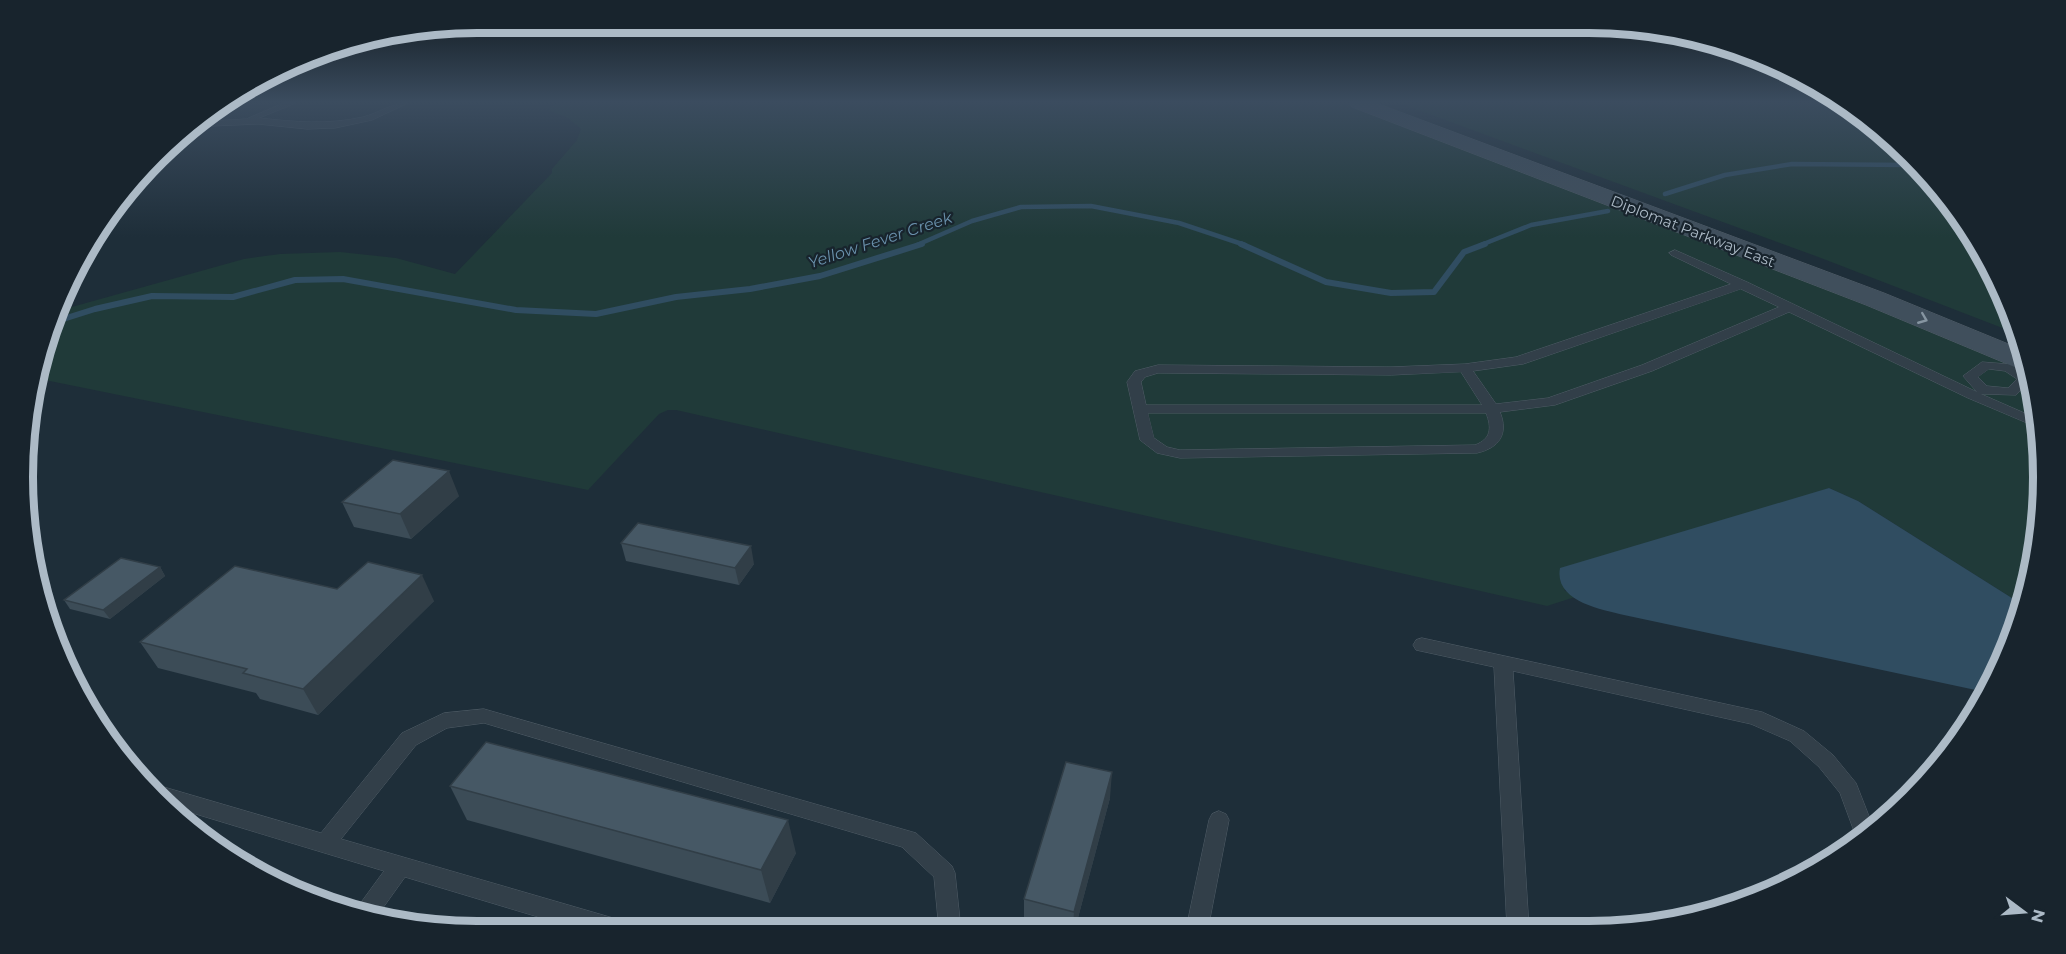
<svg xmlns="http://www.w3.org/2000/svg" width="2066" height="954" font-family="Montserrat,sans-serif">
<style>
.green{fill:#203a39}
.water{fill:#304d61}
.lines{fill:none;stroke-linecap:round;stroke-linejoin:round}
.stream-far1{stroke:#304d61;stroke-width:4.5}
.stream{stroke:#304d61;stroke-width:6}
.lane-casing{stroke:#505d67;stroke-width:1}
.secondary-casing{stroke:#505d67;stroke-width:1}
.lane{fill:#323f49;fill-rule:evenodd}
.secondary{fill:#404f5c;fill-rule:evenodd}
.wall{fill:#3c4c57}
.shaded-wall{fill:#313e47}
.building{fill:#465865;stroke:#313e47;stroke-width:1.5}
.oneway{stroke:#8695a1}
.labels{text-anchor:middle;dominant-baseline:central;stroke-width:4.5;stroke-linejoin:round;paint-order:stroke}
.far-street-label{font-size:15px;fill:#acbac6;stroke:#18242d}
.far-water-label{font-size:16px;font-style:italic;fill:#6a91ac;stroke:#18242d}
.rim{fill:none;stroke:#acbac6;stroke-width:8}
</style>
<rect width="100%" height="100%" fill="#1e2e39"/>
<g class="green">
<path d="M559,103H1349L2029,369C2045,423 2046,510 2035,566C2032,579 2027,592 2023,605L1858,501L1829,488L1564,590L1575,597L1547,606L676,410H668L659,414L588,490L35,378L61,310L244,259L280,254L340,252L396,258L455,274L552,173V169L577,140L581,129L568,118L551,111L550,107Z"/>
<polygon points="1399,103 1846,103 1910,155 1967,224 2009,303 2018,334 1821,258"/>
</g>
<path class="water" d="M1829,488L1858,501L2023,605L2009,651L1985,692L1624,615C1600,609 1554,601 1560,568Z"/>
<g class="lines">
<g class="stream-far1">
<polyline points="1665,194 1725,175 1792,164 1909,165 1917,163"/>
<polyline points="917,245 972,221 1021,207 1091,206 1179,223 1245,245"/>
<polyline points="1481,245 1531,225 1608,211"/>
</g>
<g class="stream">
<polyline points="1241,244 1326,282 1391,293 1434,292 1464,252 1485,244"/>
<polyline points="57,321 95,309 152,296 233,297 295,280 343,279 516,310 596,314 676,297 750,289 820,276 922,244"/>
</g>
<g class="lane-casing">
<g id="lane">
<path d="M284,103H296L259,118C295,122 328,125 363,117C379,113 391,103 408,103L372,120L335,128L307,129L258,124L189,127L196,122L246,119Z"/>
<path d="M1675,250L1747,282L1977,392L1963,376L1982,362L2007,364L2016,357H2025L2026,363L2018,368L2032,379L2016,395L1981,394L2038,419L2039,428L1968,398L1789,312L1652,371L1555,405L1500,412C1509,434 1499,448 1477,453L1180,458L1157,453L1140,440L1127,382L1135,371L1158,365L1391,367L1465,364L1516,357L1731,284L1671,255L1669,253ZM1741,289L1779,307L1642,365L1548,398L1496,404L1473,371L1523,364ZM1989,369L2005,371L2017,379L2008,388L1987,386L1978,377ZM1461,372L1482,405H1146L1141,382L1145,377L1158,373L1391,375ZM1148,413H1486C1492,428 1491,439 1475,445L1180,450L1167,447L1154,438Z"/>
<polygon points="1422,638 1762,712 1804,731 1833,755 1856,783 1874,829 1858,842 1840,793 1819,767 1790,741 1751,724 1513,671 1529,928 1507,928 1494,667 1416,650 1413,645 1416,640"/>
<polygon points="484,709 916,833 952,866 955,873 961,930 939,930 934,877 902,847 484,723 447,728 416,745 341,839 620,920 628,923 631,931 585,931 405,877 375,919 354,912 384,871 166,805 152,787 157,785 321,833 402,733 444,713"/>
<polygon points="1219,811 1226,814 1229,820 1208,929 1186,929 1209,820 1212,814"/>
</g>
</g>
<g class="secondary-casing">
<polygon id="secondary" points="1350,103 1376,103 1884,293 2023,350 2029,370 2017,368 1866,305 1352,107"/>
</g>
<use href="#lane" class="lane"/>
<use href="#secondary" class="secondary"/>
</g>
<g class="wall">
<polygon points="459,496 411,539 354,527 342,502"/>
<polygon points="621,543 754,564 739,585 626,561"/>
<polygon points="160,567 165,576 110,619 70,609 64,600"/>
<polygon points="337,589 434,601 318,715 260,699 256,693 158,668 140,642"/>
<polygon points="450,786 796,853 770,903 467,820"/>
<polygon points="1110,798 1075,929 1041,930 1024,925 1024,899"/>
</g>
<g class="shaded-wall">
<polygon points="449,471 459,496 411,539 400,514"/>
<polygon points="751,546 754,564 739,585 735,568"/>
<polygon points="160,567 165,576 110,619 103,610"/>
<polygon points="422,575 434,601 318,715 303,689"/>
<polygon points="1112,772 1110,798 1075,929 1073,929 1074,912"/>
<polygon points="788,820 796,853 770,903 761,870"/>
</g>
<g class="building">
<polygon points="393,460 449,471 400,514 342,502"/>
<polygon points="638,523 751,546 735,568 621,543"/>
<polygon points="121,558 160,567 103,610 64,600"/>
<polygon points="368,562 422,575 303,689 243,673 247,669 140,642 235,566 337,589"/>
<polygon points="486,742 788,820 761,870 450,786"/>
<polygon points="1066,762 1112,772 1074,912 1024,899"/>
</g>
<defs><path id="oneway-chevron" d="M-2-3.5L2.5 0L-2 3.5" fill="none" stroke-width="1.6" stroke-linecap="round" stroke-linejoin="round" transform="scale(1.5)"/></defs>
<use class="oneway" href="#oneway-chevron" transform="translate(1923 319) rotate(22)"/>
<linearGradient id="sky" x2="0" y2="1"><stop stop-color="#10191f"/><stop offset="0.43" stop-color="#3b4c5f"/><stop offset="1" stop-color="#3b4c5f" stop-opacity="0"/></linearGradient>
<rect width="2066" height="237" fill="url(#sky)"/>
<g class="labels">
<g class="far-street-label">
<text transform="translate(1693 231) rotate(21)">Diplomat Parkway East</text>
</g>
<g class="far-water-label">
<text transform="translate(880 240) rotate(-18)">Yellow Fever Creek</text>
</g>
</g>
<path d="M0 0H2066V954H0ZM477 33H1589A444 444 0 0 1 2033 477V477A444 444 0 0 1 1589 921H477A444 444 0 0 1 33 477V477A444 444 0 0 1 477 33Z" fill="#18242d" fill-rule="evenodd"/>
<path class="rim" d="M477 33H1589A444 444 0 0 1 2033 477V477A444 444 0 0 1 1589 921H477A444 444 0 0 1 33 477V477A444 444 0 0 1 477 33Z"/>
<g transform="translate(2024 912) rotate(106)" stroke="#18242d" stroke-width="4.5" paint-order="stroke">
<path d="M0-4.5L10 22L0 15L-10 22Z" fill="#acbac6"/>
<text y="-9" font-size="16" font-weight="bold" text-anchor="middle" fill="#acbac6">N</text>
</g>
</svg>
